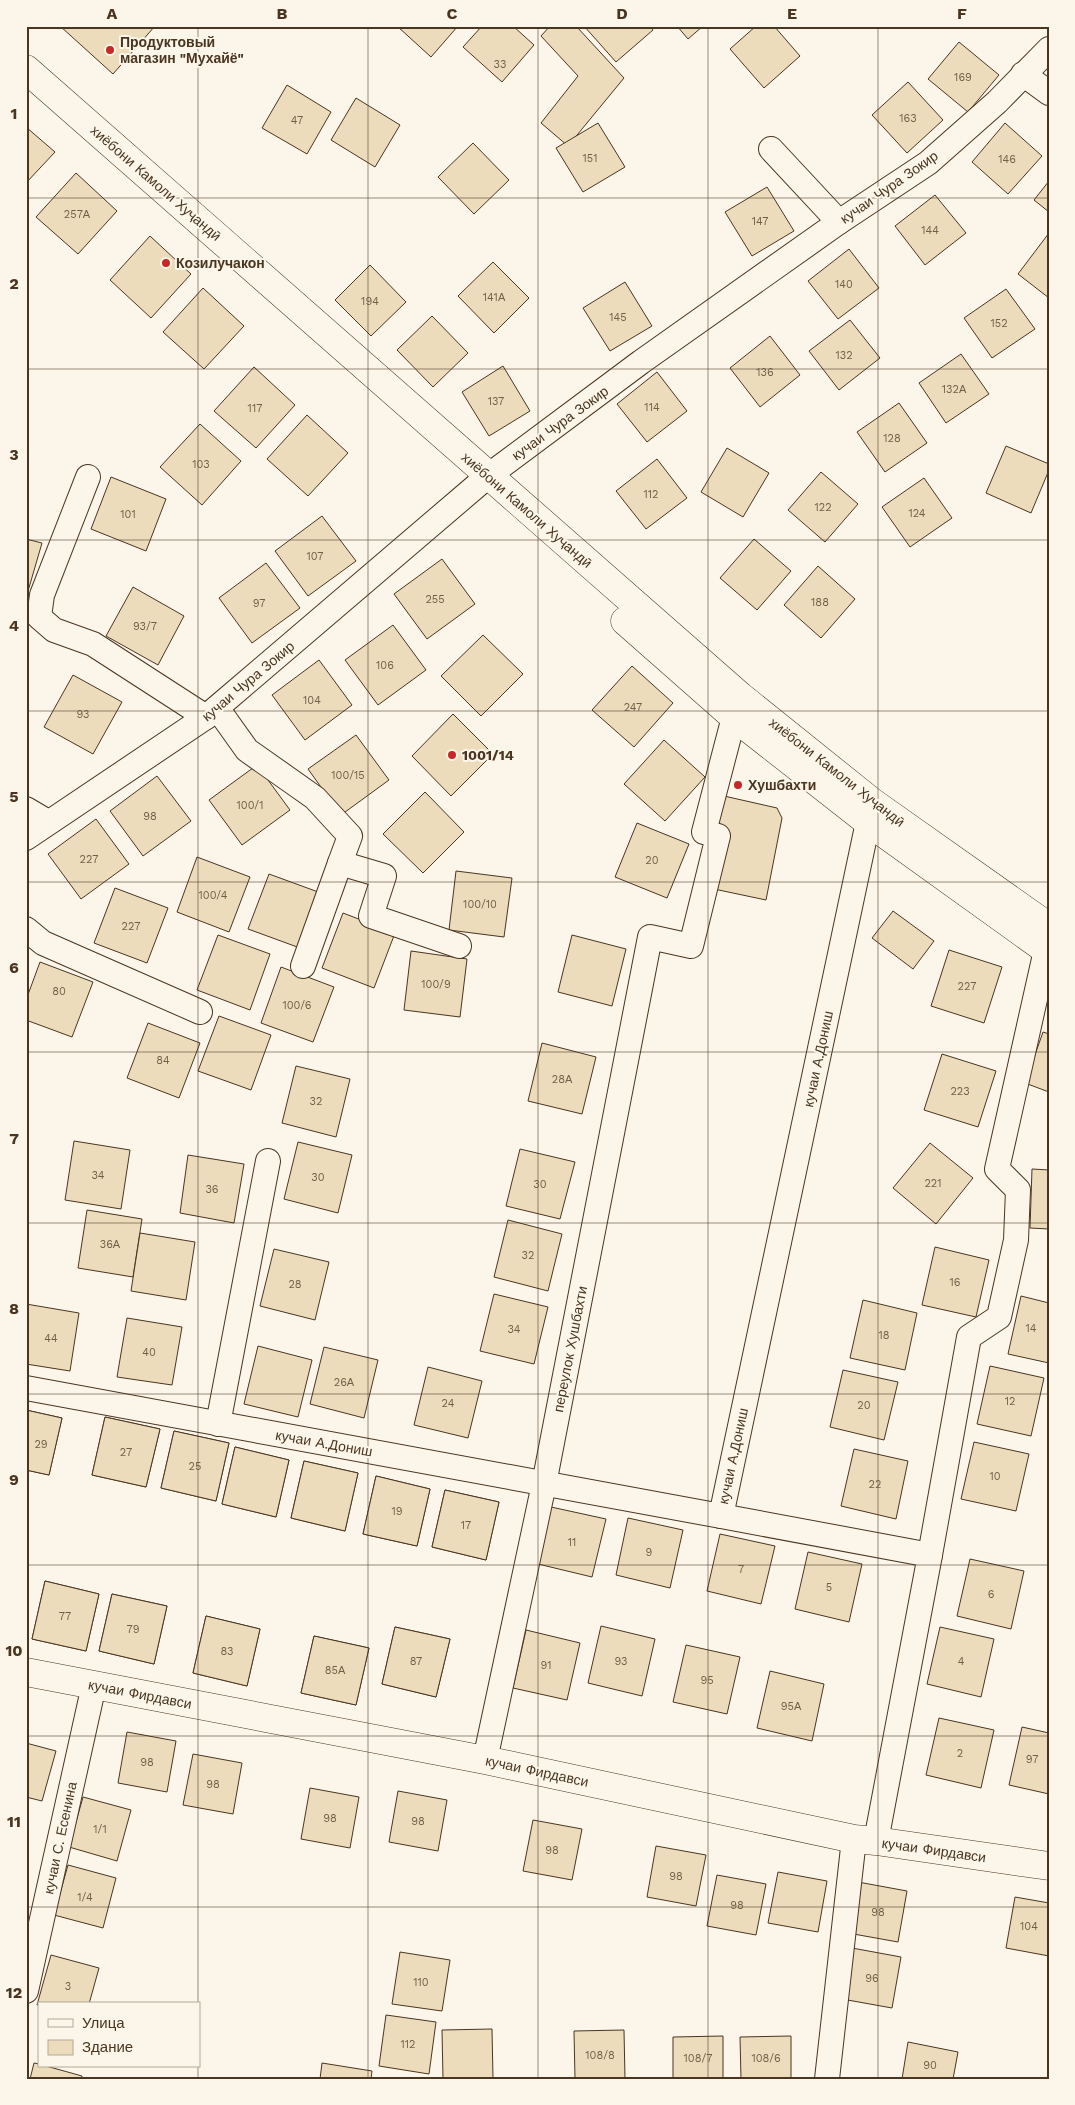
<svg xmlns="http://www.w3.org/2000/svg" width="1075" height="2105" font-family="'Work Sans',sans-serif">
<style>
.building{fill:#ecdcbc;stroke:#4a3520}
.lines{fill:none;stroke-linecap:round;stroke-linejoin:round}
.street-casing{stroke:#4a3520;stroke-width:26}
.secondary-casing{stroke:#4a3520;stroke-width:29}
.primary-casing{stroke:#4a3520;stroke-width:29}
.street{stroke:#fbf6e9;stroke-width:24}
.secondary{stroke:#fbf6e9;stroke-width:28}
.primary{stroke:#fbf6e9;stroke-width:28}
.grid{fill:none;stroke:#4a3520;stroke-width:1;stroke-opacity:0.55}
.poi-dot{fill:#c62828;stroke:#fbf6e9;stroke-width:2}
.labels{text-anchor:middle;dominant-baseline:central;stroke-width:4;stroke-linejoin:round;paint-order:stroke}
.number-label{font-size:11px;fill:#725f47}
.poi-label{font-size:14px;font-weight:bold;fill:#4a3520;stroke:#fbf6e9;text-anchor:start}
.street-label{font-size:14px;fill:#4a3520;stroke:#fbf6e9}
.neatline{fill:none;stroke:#4a3520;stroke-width:2}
.grid-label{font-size:16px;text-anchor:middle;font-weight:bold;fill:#4a3520}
</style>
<rect width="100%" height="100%" fill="#fbf6e9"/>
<g class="building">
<polygon points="60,26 155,26 113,74"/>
<polygon points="397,26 458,26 431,57"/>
<polygon points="482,26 513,26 534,45 502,82 463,47"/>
<polygon points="550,26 576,26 624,78 568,146 541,123 578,76 541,36"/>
<polygon points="584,26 650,26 653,30 616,62"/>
<polygon points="677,26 703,26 688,39"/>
<polygon points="756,26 774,26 800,56 764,88 730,49"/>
<polygon points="959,42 999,75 968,112 928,79"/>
<polygon points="908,82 943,120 907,153 872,115"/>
<polygon points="287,85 331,112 307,154 262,128"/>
<polygon points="356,98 400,125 375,167 331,140"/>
<polygon points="598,123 625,167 583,192 556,148"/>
<polygon points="1005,123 1042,156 1008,194 972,162"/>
<polygon points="26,127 55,152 26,183"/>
<polygon points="473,143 509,180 474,214 438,177"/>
<polygon points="76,173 117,211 78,254 36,217"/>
<polygon points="1049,181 1049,212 1034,200"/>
<polygon points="767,187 794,231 752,256 725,212"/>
<polygon points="935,195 966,233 925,265 895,226"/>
<polygon points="1049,233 1049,298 1018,274"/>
<polygon points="150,236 191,274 151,318 110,280"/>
<polygon points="849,249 879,288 838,319 808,281"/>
<polygon points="493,262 529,298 494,333 458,296"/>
<polygon points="370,265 406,302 371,336 335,300"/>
<polygon points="625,282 652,326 610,351 583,308"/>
<polygon points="203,288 244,326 204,369 163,332"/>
<polygon points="1006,289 1035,329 992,358 964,318"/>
<polygon points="432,316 468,353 433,387 397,350"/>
<polygon points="850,320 880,358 839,390 809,351"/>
<polygon points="770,336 800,375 760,407 730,368"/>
<polygon points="961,354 989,394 946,423 919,383"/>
<polygon points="503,366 530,411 489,436 462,392"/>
<polygon points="254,367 295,405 256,448 214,411"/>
<polygon points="657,372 687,411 647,442 617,404"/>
<polygon points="899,403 927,443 885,472 857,432"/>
<polygon points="307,415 348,453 308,496 267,459"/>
<polygon points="200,424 241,461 202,505 160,467"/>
<polygon points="1006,446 1049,464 1049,470 1031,513 986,493"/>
<polygon points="727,448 769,473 743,517 701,492"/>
<polygon points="657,459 687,498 646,529 616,491"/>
<polygon points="821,472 858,504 825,542 788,510"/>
<polygon points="111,477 166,499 146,551 91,529"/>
<polygon points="924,478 952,518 910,547 882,507"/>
<polygon points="322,516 356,561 308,596 275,551"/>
<polygon points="26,539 42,543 26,598"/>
<polygon points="754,539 791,571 757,610 720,578"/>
<polygon points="442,559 475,604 427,639 394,594"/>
<polygon points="266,563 300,608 252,643 219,598"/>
<polygon points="818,566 855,599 821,638 784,605"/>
<polygon points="133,587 184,616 158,665 106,636"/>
<polygon points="393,625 426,670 378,705 345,660"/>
<polygon points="483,635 523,674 481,716 441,676"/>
<polygon points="319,660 352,705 305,740 272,695"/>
<polygon points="632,666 673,703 634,747 592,710"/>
<polygon points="73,675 122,702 93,754 44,727"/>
<polygon points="453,714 493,754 451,796 412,756"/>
<polygon points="356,735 389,780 341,815 308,769"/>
<polygon points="664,740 705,777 665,821 624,784"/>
<polygon points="257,765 290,810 242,845 209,800"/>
<polygon points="157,776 191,821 143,856 110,811"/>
<polygon points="425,792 464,832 423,873 383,834"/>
<polygon points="724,796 777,808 782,818 766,900 714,889 718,826"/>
<polygon points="96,819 129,864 81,899 48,854"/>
<polygon points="637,823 689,844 667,898 615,877"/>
<polygon points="197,857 250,877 229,932 177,912"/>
<polygon points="456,871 512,878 504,937 449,930"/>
<polygon points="269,874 321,893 300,948 248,929"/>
<polygon points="115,888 168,908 147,963 94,943"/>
<polygon points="893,911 934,941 913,969 872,938"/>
<polygon points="343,913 395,933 374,988 322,968"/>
<polygon points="218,935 270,954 250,1010 197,990"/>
<polygon points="572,935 626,949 612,1006 558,992"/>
<polygon points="949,950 1002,967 984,1023 931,1006"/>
<polygon points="411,951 467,959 460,1017 404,1010"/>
<polygon points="40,962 93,982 72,1037 26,1020 26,1000"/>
<polygon points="281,967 334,987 313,1042 261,1023"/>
<polygon points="219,1016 271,1035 251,1090 198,1071"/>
<polygon points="148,1023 200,1043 179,1098 127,1078"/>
<polygon points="1043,1032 1049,1034 1049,1092 1025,1083"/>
<polygon points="542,1043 596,1057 582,1114 528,1101"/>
<polygon points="942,1054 996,1071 978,1127 924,1110"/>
<polygon points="296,1066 350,1079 336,1137 282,1123"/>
<polygon points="74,1141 130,1150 121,1209 65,1200"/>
<polygon points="298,1142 352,1155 338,1213 284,1199"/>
<polygon points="930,1143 973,1178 936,1224 893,1188"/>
<polygon points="520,1149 575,1162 560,1219 506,1206"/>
<polygon points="188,1155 244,1164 234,1223 180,1213"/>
<polygon points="1032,1169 1049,1170 1049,1229 1030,1228"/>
<polygon points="87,1210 142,1219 133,1277 78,1268"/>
<polygon points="508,1220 562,1234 548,1291 494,1277"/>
<polygon points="140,1233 195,1242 186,1300 131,1291"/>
<polygon points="935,1247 989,1260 976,1317 922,1305"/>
<polygon points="274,1249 329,1262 315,1320 260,1306"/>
<polygon points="494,1294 548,1307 534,1364 480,1351"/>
<polygon points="1021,1296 1049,1303 1049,1363 1008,1354"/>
<polygon points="863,1300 917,1313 905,1370 850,1358"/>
<polygon points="26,1304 79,1313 70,1371 26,1364"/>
<polygon points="127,1318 182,1327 172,1385 117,1377"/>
<polygon points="258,1346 312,1360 298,1417 244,1404"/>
<polygon points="324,1347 378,1360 364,1418 310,1404"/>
<polygon points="990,1366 1044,1378 1031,1436 977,1424"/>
<polygon points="428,1367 482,1381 468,1438 414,1425"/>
<polygon points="843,1370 898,1382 884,1440 830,1427"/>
<polygon points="26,1410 62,1418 49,1475 26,1470"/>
<polygon points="26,1410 62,1418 49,1475 26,1470"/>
<polygon points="105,1417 160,1429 146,1487 92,1475"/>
<polygon points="105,1417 160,1429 146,1487 92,1475"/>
<polygon points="174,1431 229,1443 216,1501 161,1488"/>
<polygon points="174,1431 229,1443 216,1501 161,1488"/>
<polygon points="974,1442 1029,1454 1016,1511 961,1499"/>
<polygon points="235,1447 289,1460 276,1517 222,1504"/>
<polygon points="235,1447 289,1460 276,1517 222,1504"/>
<polygon points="854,1449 908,1461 896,1519 841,1506"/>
<polygon points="304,1461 358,1473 345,1531 291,1518"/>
<polygon points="304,1461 358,1473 345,1531 291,1518"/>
<polygon points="376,1476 430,1489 417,1546 363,1534"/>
<polygon points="376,1476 430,1489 417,1546 363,1534"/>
<polygon points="445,1490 499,1502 486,1560 432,1547"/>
<polygon points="445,1490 499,1502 486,1560 432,1547"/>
<polygon points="551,1507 606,1519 592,1577 538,1564"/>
<polygon points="628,1518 683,1530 670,1588 616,1575"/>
<polygon points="720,1534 775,1546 761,1604 707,1591"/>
<polygon points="808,1552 862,1564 849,1622 795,1609"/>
<polygon points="970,1559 1024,1571 1011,1629 957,1616"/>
<polygon points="45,1581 99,1594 86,1651 32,1639"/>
<polygon points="45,1581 99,1594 86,1651 32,1639"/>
<polygon points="112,1594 167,1606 154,1664 99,1651"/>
<polygon points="112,1594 167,1606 154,1664 99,1651"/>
<polygon points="206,1616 260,1629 247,1686 193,1673"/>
<polygon points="206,1616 260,1629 247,1686 193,1673"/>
<polygon points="601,1626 655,1639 642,1696 588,1683"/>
<polygon points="395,1627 450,1639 436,1697 382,1684"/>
<polygon points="395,1627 450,1639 436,1697 382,1684"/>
<polygon points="940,1627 994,1639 981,1697 927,1684"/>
<polygon points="526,1630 580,1643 567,1700 513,1688"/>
<polygon points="314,1636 369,1648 356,1705 301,1693"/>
<polygon points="314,1636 369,1648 356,1705 301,1693"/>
<polygon points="686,1645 740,1657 727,1714 673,1702"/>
<polygon points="770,1671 824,1684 812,1741 757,1728"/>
<polygon points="939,1718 994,1730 981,1788 926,1775"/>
<polygon points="1022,1727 1049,1733 1049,1794 1009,1785"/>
<polygon points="127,1732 176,1741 167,1792 118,1783"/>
<polygon points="26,1743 56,1751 42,1801 26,1797"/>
<polygon points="193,1754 242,1763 233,1814 183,1805"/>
<polygon points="310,1788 359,1797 350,1848 301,1839"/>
<polygon points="398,1791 447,1800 438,1851 389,1842"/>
<polygon points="83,1797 131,1810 117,1861 69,1847"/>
<polygon points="533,1820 582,1829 572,1880 523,1871"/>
<polygon points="656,1846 706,1855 696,1906 647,1897"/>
<polygon points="68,1865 116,1878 103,1928 54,1915"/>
<polygon points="778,1872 827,1881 818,1932 768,1923"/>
<polygon points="717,1875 766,1884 756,1935 707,1926"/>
<polygon points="858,1882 907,1891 898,1942 848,1933"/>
<polygon points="1015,1897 1049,1903 1049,1956 1006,1948"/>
<polygon points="852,1948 901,1957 892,2008 842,1999"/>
<polygon points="400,1952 450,1960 442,2011 392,2004"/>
<polygon points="51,1955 99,1968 89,2004 37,2005"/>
<polygon points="386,2015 436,2022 429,2074 379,2066"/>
<polygon points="492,2029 493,2079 443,2079 442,2030"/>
<polygon points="624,2030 625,2079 575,2079 574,2031"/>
<polygon points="723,2036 723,2079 673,2079 673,2037"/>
<polygon points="791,2036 791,2079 741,2079 740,2037"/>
<polygon points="908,2042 958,2052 953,2079 902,2079"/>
<polygon points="34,2063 39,2064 39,2066 46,2066 82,2076 82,2079 30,2079"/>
<polygon points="322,2063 372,2071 371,2079 320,2079"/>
</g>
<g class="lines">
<g class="street-casing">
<g id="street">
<polyline points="1023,74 1049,93"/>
<polyline points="771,149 839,222"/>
<polyline points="88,477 42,595 39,617 54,630 93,644 206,717"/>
<polyline points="217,708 247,750 315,798 350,836 340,863 384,876 371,916 459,946"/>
<polyline points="26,809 48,822"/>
<polyline points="26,838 206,717 488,476 641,362 839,222 928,163 997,102 1049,49"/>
<polyline points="26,929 43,943 200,1012"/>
<polyline points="303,966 340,863"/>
<polyline points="26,1388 721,1516 868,822"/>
<polyline points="218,1424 268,1161"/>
<polyline points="721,1516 930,1555 876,1841"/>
<polyline points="930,1555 969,1337 999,1317 1016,1240 1018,1190 997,1169 1046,950"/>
<polyline points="485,1760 544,1484 650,937 691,946 718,836 704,832 734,717"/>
<polyline points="26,1991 94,1685"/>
<polyline points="827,2079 854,1839"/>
</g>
</g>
<g class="secondary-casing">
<polyline id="secondary" points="26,1672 485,1760 854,1839 876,1841 1049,1866"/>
</g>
<g class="primary-casing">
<g id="primary">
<polyline points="26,69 740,696 872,802 1049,927"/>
<polyline points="625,621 734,717 868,822 1049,952"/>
</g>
</g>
<use href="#street" class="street"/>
<use href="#secondary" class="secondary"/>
<use href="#primary" class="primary"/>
</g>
<path class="grid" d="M198,26V2004M368,26V2079M538,26V2079M708,26V2079M878,26V2079M26,198H1049M26,369H1049M26,540H1049M26,711H1049M26,882H1049M26,1052H1049M26,1223H1049M26,1394H1049M26,1565H1049M26,1736H1049M26,1907H1049M198,2066V2079"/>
<g class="poi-dot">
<circle cx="110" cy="50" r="5"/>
<circle cx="166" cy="263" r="5"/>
<circle cx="452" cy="755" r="5"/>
<circle cx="738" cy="785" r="5"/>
</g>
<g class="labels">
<g class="number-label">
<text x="500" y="64">33</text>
<text x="963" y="77">169</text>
<text x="908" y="118">163</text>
<text x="297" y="120">47</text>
<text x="590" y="158">151</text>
<text x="1007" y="159">146</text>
<text x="77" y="214">257А</text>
<text x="760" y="221">147</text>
<text x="930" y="230">144</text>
<text x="844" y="284">140</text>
<text x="494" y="297">141А</text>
<text x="370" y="301">194</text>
<text x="618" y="317">145</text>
<text x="999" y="323">152</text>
<text x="844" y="355">132</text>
<text x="765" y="372">136</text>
<text x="954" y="389">132А</text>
<text x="496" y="401">137</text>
<text x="652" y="407">114</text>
<text x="255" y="408">117</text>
<text x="892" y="438">128</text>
<text x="201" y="464">103</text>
<text x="651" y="494">112</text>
<text x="823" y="507">122</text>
<text x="917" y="513">124</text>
<text x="128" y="514">101</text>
<text x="315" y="556">107</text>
<text x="435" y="599">255</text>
<text x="820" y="602">188</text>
<text x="259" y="603">97</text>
<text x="145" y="626">93/7</text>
<text x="385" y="665">106</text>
<text x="312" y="700">104</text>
<text x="633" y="707">247</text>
<text x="83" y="714">93</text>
<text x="348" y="775">100/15</text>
<text x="250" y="805">100/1</text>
<text x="150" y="816">98</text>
<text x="89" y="859">227</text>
<text x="652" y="860">20</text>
<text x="213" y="895">100/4</text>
<text x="480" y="904">100/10</text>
<text x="131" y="926">227</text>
<text x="436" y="984">100/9</text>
<text x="967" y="986">227</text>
<text x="59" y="991">80</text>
<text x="297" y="1005">100/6</text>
<text x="163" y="1060">84</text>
<text x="562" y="1079">28А</text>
<text x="960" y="1091">223</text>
<text x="316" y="1101">32</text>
<text x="98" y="1175">34</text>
<text x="318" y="1177">30</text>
<text x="933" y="1183">221</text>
<text x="540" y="1184">30</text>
<text x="212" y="1189">36</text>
<text x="110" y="1244">36А</text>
<text x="528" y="1255">32</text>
<text x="955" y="1282">16</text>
<text x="295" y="1284">28</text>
<text x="1031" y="1328">14</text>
<text x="514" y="1329">34</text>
<text x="884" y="1335">18</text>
<text x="51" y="1338">44</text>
<text x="149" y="1352">40</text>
<text x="344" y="1382">26А</text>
<text x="1010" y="1401">12</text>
<text x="448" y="1403">24</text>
<text x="864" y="1405">20</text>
<text x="41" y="1444">29</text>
<text x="126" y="1452">27</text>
<text x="195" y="1466">25</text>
<text x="995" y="1476">10</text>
<text x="875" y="1484">22</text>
<text x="397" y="1511">19</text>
<text x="466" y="1525">17</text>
<text x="572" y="1542">11</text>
<text x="649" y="1552">9</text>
<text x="741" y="1569">7</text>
<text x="829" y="1587">5</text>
<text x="991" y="1594">6</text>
<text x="65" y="1616">77</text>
<text x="133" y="1629">79</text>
<text x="227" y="1651">83</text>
<text x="416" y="1661">87</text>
<text x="621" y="1661">93</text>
<text x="961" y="1661">4</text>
<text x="546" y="1665">91</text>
<text x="335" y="1670">85А</text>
<text x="707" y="1680">95</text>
<text x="791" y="1706">95А</text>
<text x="960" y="1753">2</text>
<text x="1032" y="1759">97</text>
<text x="147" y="1762">98</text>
<text x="213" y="1784">98</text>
<text x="330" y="1818">98</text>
<text x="418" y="1821">98</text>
<text x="100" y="1829">1/1</text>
<text x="552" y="1850">98</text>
<text x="676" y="1876">98</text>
<text x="85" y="1897">1/4</text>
<text x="737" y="1905">98</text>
<text x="878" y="1912">98</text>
<text x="1029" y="1926">104</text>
<text x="872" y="1978">96</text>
<text x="421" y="1982">110</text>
<text x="68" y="1986">3</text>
<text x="408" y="2044">112</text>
<text x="600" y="2055">108/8</text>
<text x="698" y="2058">108/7</text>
<text x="766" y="2058">108/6</text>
<text x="930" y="2065">90</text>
</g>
<g class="poi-label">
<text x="120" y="42">Продуктовый<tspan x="120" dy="16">магазин "Мухайё"</tspan></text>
<text x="176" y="263">Козилучакон</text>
<text x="462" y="755">1001/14</text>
<text x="748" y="785">Хушбахти</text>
</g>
<g class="street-label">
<text transform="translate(156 183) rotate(41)">хиёбони Камоли Хуҷандӣ</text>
<text transform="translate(889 187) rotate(-35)">кучаи Чура Зокир</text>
<text transform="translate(560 423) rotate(-36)">кучаи Чура Зокир</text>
<text transform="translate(527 510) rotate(41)">хиёбони Камоли Хуҷандӣ</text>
<text transform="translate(248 681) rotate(-40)">кучаи Чура Зокир</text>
<text transform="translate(837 772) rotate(38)">хиёбони Камоли Хуҷандӣ</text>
<text transform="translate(818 1059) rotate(-78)">кучаи А.Дониш</text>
<text transform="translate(570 1349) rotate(-79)">переулок Хушбахти</text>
<text transform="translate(324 1443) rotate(10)">кучаи А.Дониш</text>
<text transform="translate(733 1456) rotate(-78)">кучаи А.Дониш</text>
<text transform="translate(140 1694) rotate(11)">кучаи Фирдавси</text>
<text transform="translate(537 1771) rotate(12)">кучаи Фирдавси</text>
<text transform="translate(60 1838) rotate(-78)">кучаи С. Есенина</text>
<text transform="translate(934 1850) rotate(8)">кучаи Фирдавси</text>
</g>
</g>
<rect width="1075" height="2105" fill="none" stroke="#fbf6e9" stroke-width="55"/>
<rect x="38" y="2002" width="162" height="65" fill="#fbf6e9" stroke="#b4a999"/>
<rect x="48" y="2019" width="25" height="8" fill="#fbf6e9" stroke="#b4a999"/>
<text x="82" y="2028" font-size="15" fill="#4a3520">Улица</text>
<rect x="48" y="2040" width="25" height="15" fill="#ecdcbc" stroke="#b4a999"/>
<text x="82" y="2052" font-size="15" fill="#4a3520">Здание</text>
<rect x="28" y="28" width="1020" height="2050" class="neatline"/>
<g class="grid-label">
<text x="112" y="19">A</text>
<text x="282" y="19">B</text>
<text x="452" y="19">C</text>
<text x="622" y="19">D</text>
<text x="792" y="19">E</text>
<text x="962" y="19">F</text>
<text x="14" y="119">1</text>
<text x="14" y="289">2</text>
<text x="14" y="460">3</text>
<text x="14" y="631">4</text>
<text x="14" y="802">5</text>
<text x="14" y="973">6</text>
<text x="14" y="1144">7</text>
<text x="14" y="1314">8</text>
<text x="14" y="1485">9</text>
<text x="14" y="1656">10</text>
<text x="14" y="1827">11</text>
<text x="14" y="1998">12</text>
</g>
</svg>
